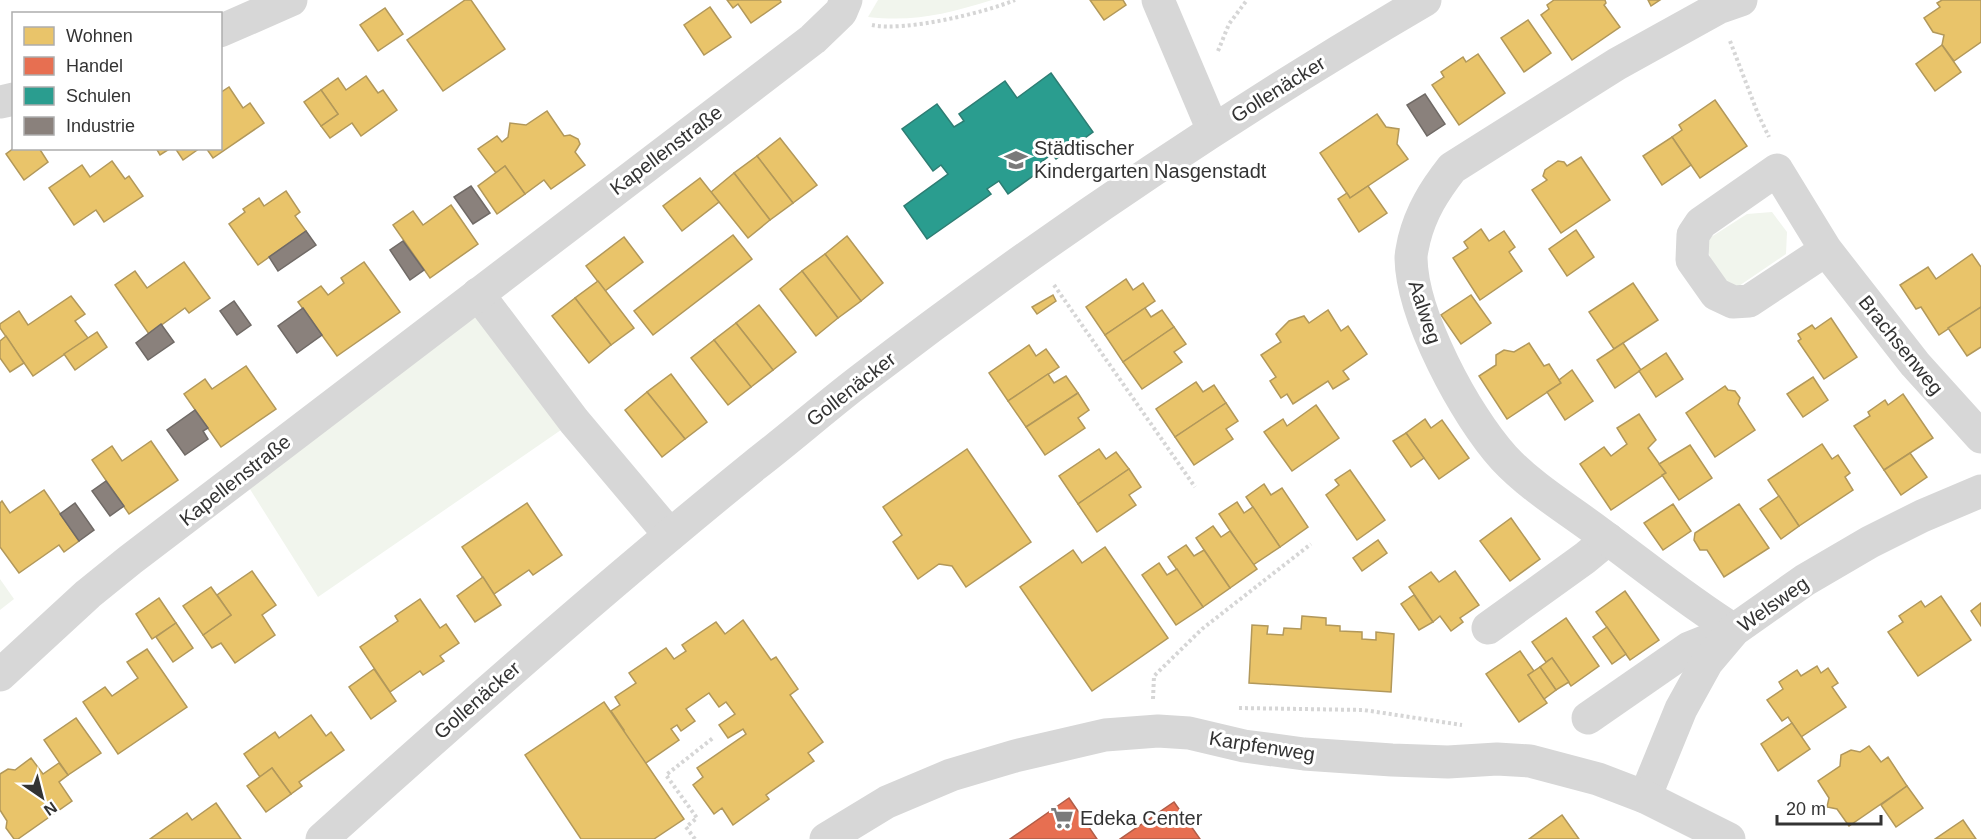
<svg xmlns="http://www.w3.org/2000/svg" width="1981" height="839" font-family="Helvetica,sans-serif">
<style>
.green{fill:#f1f5ed}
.homes{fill:#e9c46a;stroke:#b2985a;stroke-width:1.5}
.shops{fill:#e76f51;stroke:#b15d48;stroke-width:1.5}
.schools{fill:#2a9d8f;stroke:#2d7d73;stroke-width:1.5}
.industry{fill:#8a817c;stroke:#706a66;stroke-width:1.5}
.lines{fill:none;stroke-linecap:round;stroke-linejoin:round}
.path{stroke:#d6d6d6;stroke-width:4;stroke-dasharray:3 3;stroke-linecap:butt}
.minor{stroke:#d7d7d7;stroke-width:33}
.labels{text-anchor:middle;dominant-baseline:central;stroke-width:6;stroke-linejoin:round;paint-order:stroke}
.street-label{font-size:20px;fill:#333;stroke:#fff}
.poi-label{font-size:20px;fill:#333;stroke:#fff;text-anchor:start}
</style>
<rect width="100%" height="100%" fill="#fff"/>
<g class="green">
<path d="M878,0H992C947,14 915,22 868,17Z"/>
<polygon points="1772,212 1787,232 1786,254 1733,290 1712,263 1705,241 1747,214"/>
<polygon points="478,294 574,421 318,597 241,475"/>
<polygon points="0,579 14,599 0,610"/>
</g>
<g class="homes">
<polygon points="465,0 471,0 505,49 443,91 407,40"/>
<polygon points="727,0 780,0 781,2 751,23 738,4 733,8"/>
<polygon points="1090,0 1123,0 1126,5 1104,20"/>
<polygon points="1554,0 1605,0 1606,3 1604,5 1620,27 1572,60 1541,15 1549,9 1547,5"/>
<polygon points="1648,0 1660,0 1651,6"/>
<polygon points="1942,0 1981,0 1981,42 1954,61 1942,45 1944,35 1933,32 1924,18 1940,7 1937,3"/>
<polygon points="710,7 731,37 704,55 684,25"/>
<polygon points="385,8 403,34 378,51 360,25"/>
<polygon points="1528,20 1551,53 1524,72 1501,38"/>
<polygon points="1942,45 1961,72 1935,91 1916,64"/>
<polygon points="1478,54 1505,93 1459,125 1432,85 1444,77 1441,72 1463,57 1466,62"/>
<polygon points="366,76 378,93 383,90 397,110 361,136 352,123 330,138 321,126 338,114 321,90 338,78 346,90"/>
<polygon points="229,87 243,108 250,103 264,123 213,158 206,148 220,148 220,93"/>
<polygon points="321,90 338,114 321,126 304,102"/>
<polygon points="1715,100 1747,146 1700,178 1672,137 1682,130 1679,125"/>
<polygon points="547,111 564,136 570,135 578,139 580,144 575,152 585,165 551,189 544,180 525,194 505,166 496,173 478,149 497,136 502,142 508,137 510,123 526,125"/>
<polygon points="1377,114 1386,127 1399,129 1397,144 1408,159 1350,198 1320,153"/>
<polygon points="1672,137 1691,165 1662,185 1643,156"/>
<polygon points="780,138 817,185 793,203 757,156"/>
<polygon points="14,148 39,148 48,162 24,180 6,154"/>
<polygon points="156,148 171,148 160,155"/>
<polygon points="175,148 200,148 183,160"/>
<polygon points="757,156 793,203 770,220 734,173"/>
<polygon points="1581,157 1610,200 1561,233 1532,190 1547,180 1543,176 1545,170 1558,161 1564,162 1567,166"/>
<polygon points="112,161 125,179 129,176 143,196 104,222 96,210 74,225 49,188 82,165 90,177"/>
<polygon points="505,166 525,194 497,214 478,186"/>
<polygon points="734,173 770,220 748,238 711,192"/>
<polygon points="700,178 719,202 682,231 663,206"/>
<polygon points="1368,186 1387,213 1359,232 1338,199 1347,193 1350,198"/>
<polygon points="286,191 300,212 295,216 306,231 258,265 229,224 245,212 243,209 259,198 264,206"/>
<polygon points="451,205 478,244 430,278 393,225 413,211 423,225"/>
<polygon points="1481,229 1489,241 1504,231 1515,247 1509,252 1522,271 1480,300 1453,258 1468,248 1464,242"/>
<polygon points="1576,230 1594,257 1567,276 1549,249"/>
<polygon points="733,235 752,259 653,335 634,311"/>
<polygon points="847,236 883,283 861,301 825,254"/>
<polygon points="624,237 643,262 605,291 586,266"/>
<polygon points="825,254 861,301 838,318 802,271"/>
<polygon points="1972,254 1981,267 1981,307 1939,335 1921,307 1916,309 1900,285 1928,267 1936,279"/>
<polygon points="184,262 210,298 189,313 185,308 149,334 115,285 135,271 147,288"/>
<polygon points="364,262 400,312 337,356 298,302 321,286 328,295 344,283 341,278"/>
<polygon points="802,271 838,318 816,336 780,289"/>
<polygon points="1126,279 1133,290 1143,283 1155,301 1105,335 1086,307"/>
<polygon points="598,281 634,328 611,345 575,298"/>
<polygon points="1633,283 1658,320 1614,349 1589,312"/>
<polygon points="1053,295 1056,301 1037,314 1032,307"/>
<polygon points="1471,295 1491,323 1461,344 1441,315"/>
<polygon points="71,296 85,314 75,321 88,338 33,376 0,328 0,324 19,311 28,325"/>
<polygon points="575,298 611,345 589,363 552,316"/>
<polygon points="759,305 796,352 773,370 736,323"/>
<polygon points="1981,307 1981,347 1967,356 1948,328"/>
<polygon points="1145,308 1151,317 1162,310 1174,327 1123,362 1105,335"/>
<polygon points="1328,310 1341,331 1348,326 1367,354 1343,371 1349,379 1333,389 1328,381 1293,404 1287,394 1281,398 1270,381 1276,377 1261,355 1281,342 1276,334 1289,321 1304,316 1309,323"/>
<polygon points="1831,318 1857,357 1824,379 1798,341 1801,339 1798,334 1812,325 1815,329"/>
<polygon points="736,323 773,370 751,387 714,340"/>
<polygon points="1174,327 1186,344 1174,352 1182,362 1142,389 1123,362"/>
<polygon points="97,332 107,347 75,370 64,354"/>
<polygon points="6,336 24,363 10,372 0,358 0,341"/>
<polygon points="714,340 751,387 728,405 691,358"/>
<polygon points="1529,343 1544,366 1549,364 1561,383 1507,419 1479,376 1496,365 1496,355 1504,350 1514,352"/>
<polygon points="1623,343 1641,370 1615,388 1597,360"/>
<polygon points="1029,345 1036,356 1046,349 1059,367 1008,401 989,373"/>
<polygon points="1666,353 1683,379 1656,397 1639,371"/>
<polygon points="246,366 276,409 221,447 184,394 205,379 212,389"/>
<polygon points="1572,370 1593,401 1565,420 1547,392 1561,383 1559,380"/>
<polygon points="671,374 707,422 685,439 647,392"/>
<polygon points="1048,374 1054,383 1066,376 1078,393 1026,427 1008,401"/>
<polygon points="1813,377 1828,400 1803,417 1787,394"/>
<polygon points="1196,382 1203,392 1214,385 1226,403 1175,437 1156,409"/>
<polygon points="1725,386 1728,390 1735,391 1740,398 1738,404 1755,430 1715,457 1686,413"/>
<polygon points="647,392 685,439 662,457 625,410"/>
<polygon points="1078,393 1089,410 1078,418 1085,428 1045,455 1026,427"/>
<polygon points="1903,394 1933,438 1884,470 1854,426 1870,416 1868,412 1885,400 1888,405"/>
<polygon points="1226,403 1238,421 1226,429 1233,439 1194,465 1175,437"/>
<polygon points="1316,405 1339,438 1292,471 1264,432 1283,419 1287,426"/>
<polygon points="1639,414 1656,440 1648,448 1666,473 1611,510 1580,464 1604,447 1611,456 1627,444 1617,428"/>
<polygon points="1425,419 1431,428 1442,420 1469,458 1439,479 1406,433"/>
<polygon points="1406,433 1424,458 1411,467 1393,441"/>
<polygon points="151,441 178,480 129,514 92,460 112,446 122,461"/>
<polygon points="1822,444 1832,459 1838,455 1850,473 1845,477 1853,490 1799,526 1768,480"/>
<polygon points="1690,445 1712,478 1679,500 1662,475 1666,473 1659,464"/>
<polygon points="967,449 1031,542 966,587 952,566 939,564 918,579 893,542 902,535 883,507"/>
<polygon points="1099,449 1106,459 1116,452 1129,469 1078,504 1059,476"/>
<polygon points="1910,453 1927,477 1901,495 1884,470"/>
<polygon points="1129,469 1141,487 1129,495 1136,505 1097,532 1078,504"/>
<polygon points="1350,470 1385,520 1357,540 1326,495 1339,485 1335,480"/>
<polygon points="1264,484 1271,495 1282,488 1308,527 1280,547 1246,497"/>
<polygon points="44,490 79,541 64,552 59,545 19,573 0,547 0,503 2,501 10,513"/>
<polygon points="1779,496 1799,526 1781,539 1760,509"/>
<polygon points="1237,502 1244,513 1253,507 1280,547 1253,565 1219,514"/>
<polygon points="527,503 562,555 533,575 529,570 494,594 462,547"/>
<polygon points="1673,504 1691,531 1663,550 1644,523"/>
<polygon points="1739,504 1769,548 1724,577 1707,550 1700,550 1694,540 1695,533"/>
<polygon points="1511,518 1540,559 1510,581 1480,541"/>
<polygon points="1213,526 1221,537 1230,531 1257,569 1230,588 1196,538"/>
<polygon points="1378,540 1387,553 1362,571 1353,558"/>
<polygon points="1186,545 1194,556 1204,550 1230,588 1203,607 1168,557"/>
<polygon points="1105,547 1168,638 1092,691 1020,587 1073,550 1082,563"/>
<polygon points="1159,563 1167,575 1177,569 1203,607 1176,625 1142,575"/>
<polygon points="252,571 276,605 262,615 275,635 235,663 221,643 212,648 203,635 231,615 217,595"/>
<polygon points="1455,571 1479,605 1460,618 1463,622 1451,631 1440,616 1433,622 1409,587 1431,572 1439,582"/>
<polygon points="483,577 501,605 475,622 457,596"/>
<polygon points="211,587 231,615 203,635 183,606"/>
<polygon points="1625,591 1659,640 1630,660 1596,612"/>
<polygon points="1414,595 1433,622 1419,630 1401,604"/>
<polygon points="1941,596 1971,640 1918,676 1888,632 1903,622 1899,616 1921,601 1925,607"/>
<polygon points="159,598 176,623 152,639 136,614"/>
<polygon points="420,599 440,628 446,624 459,643 440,656 444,661 423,675 420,671 390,692 360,647 398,621 395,616"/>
<polygon points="1981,603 1981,626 1971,611"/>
<polygon points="1302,616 1326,618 1326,625 1340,626 1340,631 1362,632 1362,639 1376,640 1376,632 1394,634 1391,692 1249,683 1252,625 1268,626 1267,634 1283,635 1284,628 1301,629"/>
<polygon points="1566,618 1599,666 1571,686 1552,658 1546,662 1532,642"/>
<polygon points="743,620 771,660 776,657 798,689 790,695 823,742 808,753 814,761 766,795 769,799 733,825 722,808 714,814 693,785 703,777 697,768 746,734 743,729 728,738 719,725 735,714 726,702 719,707 709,693 686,709 695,721 681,731 677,725 671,729 679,740 643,765 620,732 624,730 611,711 620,705 615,697 636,683 629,673 666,648 674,659 686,651 682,645 716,622 725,634"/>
<polygon points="176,623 193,648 173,662 156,637"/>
<polygon points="1607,627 1626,654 1612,664 1593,637"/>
<polygon points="147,649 187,707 118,754 83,702 105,687 112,696 138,678 127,662"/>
<polygon points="1520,651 1534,671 1528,675 1547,703 1519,722 1486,674"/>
<polygon points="1552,658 1569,682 1556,690 1540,667"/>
<polygon points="1817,666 1821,673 1828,668 1838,683 1832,687 1846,707 1801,737 1788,717 1782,721 1767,700 1783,689 1779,682 1797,670 1801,676"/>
<polygon points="1540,667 1556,690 1544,699 1528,675"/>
<polygon points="374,669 396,701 371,719 349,687"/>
<polygon points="604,702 684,819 654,839 581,839 525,755"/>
<polygon points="311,715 326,736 331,732 344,750 299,782 302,786 291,794 272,768 260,777 244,754 275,732 279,738"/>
<polygon points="76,718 101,753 68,775 44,740"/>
<polygon points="1792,723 1810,749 1778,771 1761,744"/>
<polygon points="1869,746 1881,762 1888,757 1907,786 1849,826 1837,809 1827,807 1829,798 1818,781 1840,766 1841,755 1851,750 1860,752"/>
<polygon points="31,758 43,774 59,763 68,775 59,782 72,801 18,839 14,839 6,828 7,821 0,810 0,774 8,769 15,770"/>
<polygon points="272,768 291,794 266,812 247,786"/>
<polygon points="1907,786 1923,808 1896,827 1881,805"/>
<polygon points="216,803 241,839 150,839 187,813 192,820"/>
<polygon points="1562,815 1579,839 1529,839"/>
<polygon points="1963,820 1976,839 1935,839"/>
</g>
<g class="shops">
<polygon points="1069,798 1097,839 1010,839"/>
<polygon points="1174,802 1200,839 1120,839"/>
</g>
<polygon class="schools" points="1051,73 1093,132 1056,159 1052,154 1040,163 1044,168 1008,194 999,181 987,189 991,194 927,239 904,206 948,174 941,165 933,171 902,129 937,104 954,127 964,121 959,114 1005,81 1017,98"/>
<g class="industry">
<polygon points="1425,94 1445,124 1427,136 1407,105"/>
<polygon points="471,186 490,213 473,224 454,197"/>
<polygon points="306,231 316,245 278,271 269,257"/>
<polygon points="403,241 424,270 410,280 390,250"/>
<polygon points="234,301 251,325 237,335 220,311"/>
<polygon points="303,308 322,335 297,353 278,326"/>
<polygon points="161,324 174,342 148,360 136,343"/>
<polygon points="195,410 208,428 203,431 208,439 185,455 167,430"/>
<polygon points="106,481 124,506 110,516 92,491"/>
<polygon points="75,503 94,530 79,541 60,514"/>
</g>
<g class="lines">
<g class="path">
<path d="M872,25C904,32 984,13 1015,0"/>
<polyline points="1730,41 1758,114 1769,137"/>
<polyline points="1218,51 1229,24 1247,0"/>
<polyline points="1054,285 1195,487"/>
<polyline points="1153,699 1154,676 1202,629 1311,544"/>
<polyline points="1239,708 1364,710 1462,725"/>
<polyline points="695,839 686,827 697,818 666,775 713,738"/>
</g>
<g class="minor">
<polyline points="1158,0 1213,130"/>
<polyline points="220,31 291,0"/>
<polyline points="0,102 14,99"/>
<polyline points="1826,250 1749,301 1733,302 1716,294 1692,260 1693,235 1701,223 1777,170 1826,250 1915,364 1981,437"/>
<polyline points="478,294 574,421 670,535"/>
<polyline points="1488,628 1585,558 1608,539"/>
<path d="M1734,630C1686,600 1642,564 1597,531C1566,508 1530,486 1504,458C1465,415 1412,316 1411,258C1411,252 1413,246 1414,240C1421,212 1434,191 1452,168L1617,64L1718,8L1741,0"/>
<polyline points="0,675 88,594 130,560 813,39 841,12 846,0"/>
<polyline points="1588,718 1689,648 1729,632"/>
<polyline points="1645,797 1681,709 1707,662 1734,630 1805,580 1870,542 1922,516 1981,491"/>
<path d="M322,839C464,711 607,585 755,465C790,438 823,409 858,382C1039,243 1228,115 1425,0"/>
<polyline points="826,839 887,802 951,775 1015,756 1105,735 1158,731 1189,733 1244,746 1304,754 1392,760 1448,762 1497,759 1530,761 1598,779 1645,797 1729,839"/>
</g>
</g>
<defs>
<g id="school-bare" transform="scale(1.8)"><path d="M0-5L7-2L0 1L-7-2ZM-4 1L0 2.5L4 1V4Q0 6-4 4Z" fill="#7a7a7a" stroke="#fff" stroke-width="2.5" paint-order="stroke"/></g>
<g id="supermarket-bare" transform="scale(1.8)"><path d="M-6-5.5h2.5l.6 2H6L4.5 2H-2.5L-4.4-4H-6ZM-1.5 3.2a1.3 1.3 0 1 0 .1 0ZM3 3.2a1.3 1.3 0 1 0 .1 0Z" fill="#7a7a7a" stroke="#fff" stroke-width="2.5" paint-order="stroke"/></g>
</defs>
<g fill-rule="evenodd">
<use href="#school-bare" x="1016" y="160"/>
<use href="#supermarket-bare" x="1062" y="818"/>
</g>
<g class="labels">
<g class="street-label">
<text transform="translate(1278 89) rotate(-32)">Gollenäcker</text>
<text transform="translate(666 150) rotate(-37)">Kapellenstraße</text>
<text transform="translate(1425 312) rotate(72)">Aalweg</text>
<text transform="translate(1901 345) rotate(51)">Brachsenweg</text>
<text transform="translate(851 389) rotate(-38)">Gollenäcker</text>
<text transform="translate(235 480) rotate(-38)">Kapellenstraße</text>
<text transform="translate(1773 604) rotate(-35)">Welsweg</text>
<text transform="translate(477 700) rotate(-41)">Gollenäcker</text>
<text transform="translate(1262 746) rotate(9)">Karpfenweg</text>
</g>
<g class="poi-label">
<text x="1034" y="148">Städtischer<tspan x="1034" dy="23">Kindergarten Nasgenstadt</tspan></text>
<text x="1080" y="818">Edeka Center</text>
</g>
</g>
<rect x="12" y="12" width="210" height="138" fill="#ffffff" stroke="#adadad" stroke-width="1.5"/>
<rect x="24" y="27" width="30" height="18" fill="#e9c46a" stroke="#adadad" stroke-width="1.5"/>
<text x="66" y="42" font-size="18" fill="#333333">Wohnen</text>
<rect x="24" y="57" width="30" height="18" fill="#e76f51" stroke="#adadad" stroke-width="1.5"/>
<text x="66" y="72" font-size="18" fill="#333333">Handel</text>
<rect x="24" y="87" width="30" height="18" fill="#2a9d8f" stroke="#adadad" stroke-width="1.5"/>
<text x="66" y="102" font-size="18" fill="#333333">Schulen</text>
<rect x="24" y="117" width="30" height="18" fill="#8a817c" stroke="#adadad" stroke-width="1.5"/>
<text x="66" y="132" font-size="18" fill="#333333">Industrie</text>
<g transform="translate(42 797) rotate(145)" stroke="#ffffff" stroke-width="4.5" paint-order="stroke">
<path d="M0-4.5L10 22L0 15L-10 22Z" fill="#333333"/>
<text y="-9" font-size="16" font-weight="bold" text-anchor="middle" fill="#333333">N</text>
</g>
<path d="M1777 815v9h104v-9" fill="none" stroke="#333333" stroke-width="3"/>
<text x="1786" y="815" font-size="18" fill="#333333" stroke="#ffffff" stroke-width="4.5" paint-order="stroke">20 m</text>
</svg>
